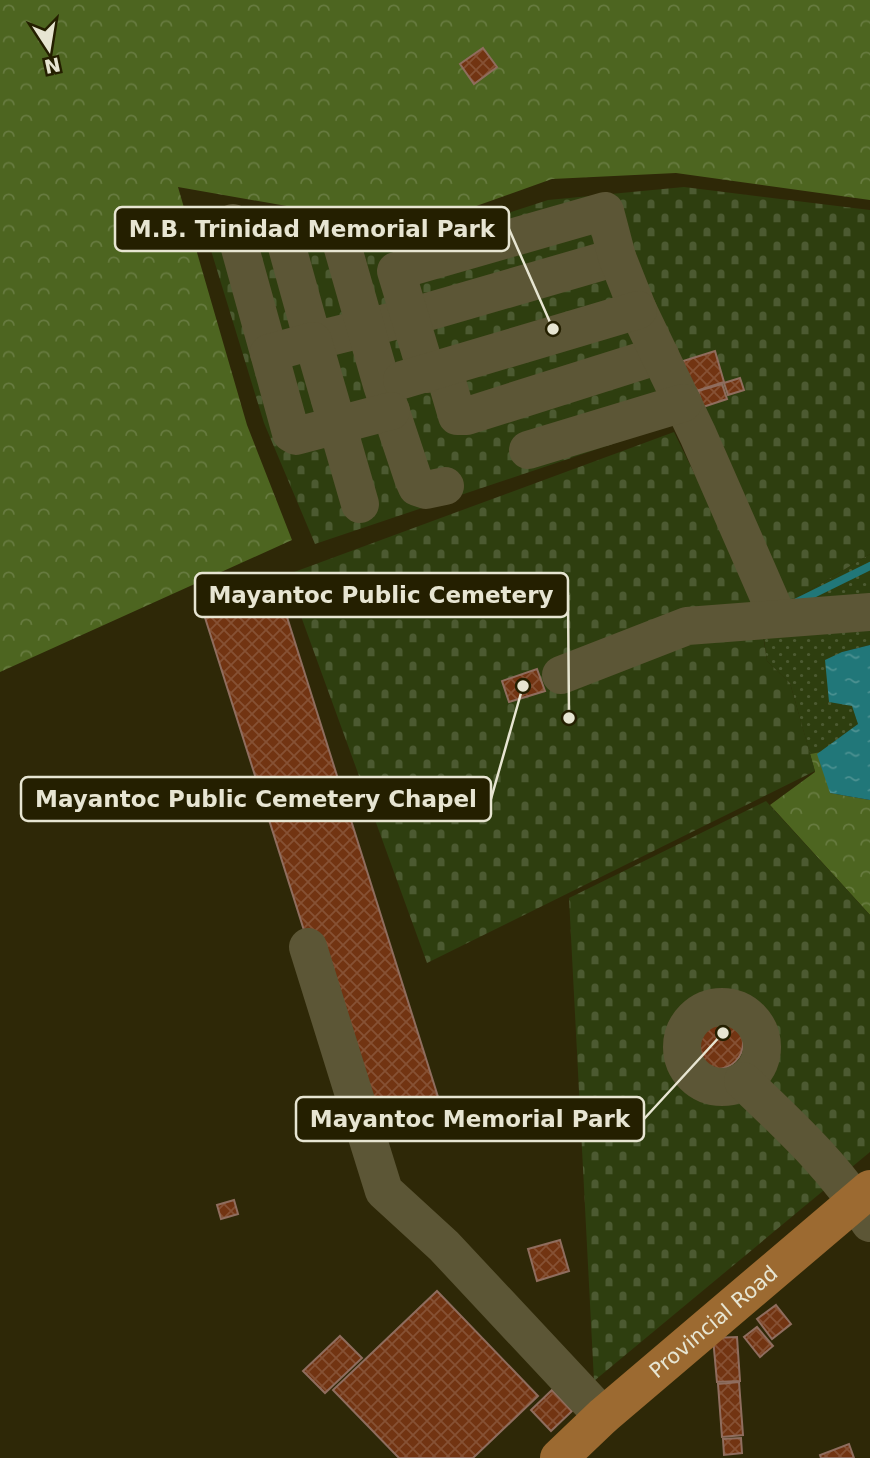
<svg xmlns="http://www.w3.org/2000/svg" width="870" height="1458" font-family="'DejaVu Sans',sans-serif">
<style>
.grass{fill:url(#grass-dots)}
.forest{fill:url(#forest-crowns)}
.cemetery{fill:url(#cemetery-stones)}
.water{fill:url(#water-ripples)}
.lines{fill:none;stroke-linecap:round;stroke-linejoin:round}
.stream{stroke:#217779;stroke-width:8}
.building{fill:url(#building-cross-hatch);stroke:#8f6d5e;stroke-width:2}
.minor{stroke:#5c5636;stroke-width:38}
.major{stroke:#9c6a31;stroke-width:38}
.labels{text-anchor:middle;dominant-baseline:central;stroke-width:6;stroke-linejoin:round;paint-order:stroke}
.street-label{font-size:21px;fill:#e7e5d2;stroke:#241f00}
.leader{fill:none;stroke:#e7e5d2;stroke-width:2.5}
.callout-dot{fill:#e7e5d2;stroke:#241f00;stroke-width:2.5}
.callout{fill:#241f00;stroke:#e7e5d2;stroke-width:2.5}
.callout-label{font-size:23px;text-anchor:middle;font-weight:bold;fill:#e7e5d2}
</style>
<defs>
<pattern id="grass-dots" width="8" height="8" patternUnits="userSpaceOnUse" patternTransform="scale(1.75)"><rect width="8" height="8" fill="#2e3e0f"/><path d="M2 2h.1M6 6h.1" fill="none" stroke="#4c5a31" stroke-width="1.8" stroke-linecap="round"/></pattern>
<pattern id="forest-crowns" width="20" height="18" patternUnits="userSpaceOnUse" patternTransform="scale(1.75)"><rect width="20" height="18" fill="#4d6520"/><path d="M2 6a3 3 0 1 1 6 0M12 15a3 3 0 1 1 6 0" fill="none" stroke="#677b40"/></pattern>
<pattern id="cemetery-stones" width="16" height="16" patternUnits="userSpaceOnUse" patternTransform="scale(1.75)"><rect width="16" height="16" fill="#2e3e0f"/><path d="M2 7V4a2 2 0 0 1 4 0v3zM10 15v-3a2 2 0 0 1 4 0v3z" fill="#4c5a31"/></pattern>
<pattern id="water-ripples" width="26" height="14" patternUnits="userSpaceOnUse" patternTransform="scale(1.75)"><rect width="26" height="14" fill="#217779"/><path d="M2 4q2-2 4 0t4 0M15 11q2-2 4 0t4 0" fill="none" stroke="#4c9191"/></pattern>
<pattern id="building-cross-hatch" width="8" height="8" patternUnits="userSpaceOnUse" patternTransform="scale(1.75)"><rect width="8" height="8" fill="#723412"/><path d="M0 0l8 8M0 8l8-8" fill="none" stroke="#865134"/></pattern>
</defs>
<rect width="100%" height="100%" fill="#2e2807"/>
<polygon class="grass" points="870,554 870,645 842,652 858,724 821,752 810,754 790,683 767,661 762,625 772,602 797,598"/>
<g class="forest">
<polygon points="0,0 870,0 870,200 676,173 552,179 451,215 321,212 178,187 247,425 292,540 0,672"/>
<polygon points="821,752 830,793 870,800 870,915 770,805 815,772 810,754"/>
</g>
<g class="cemetery">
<polygon points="684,187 870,210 870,554 797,598 762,604 675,423 315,544 264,423 198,208 381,236 449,232 548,200"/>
<polygon points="674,432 758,603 767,661 790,683 815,771 427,963 286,575"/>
<polygon points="766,801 870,915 870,1152 594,1381 569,898"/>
</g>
<polygon class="water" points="870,645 870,800 830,793 817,754 858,724 852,706 829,702 825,660 842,652"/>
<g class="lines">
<polyline class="stream" points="797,602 870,566"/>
</g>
<g class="building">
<polygon points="483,48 497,67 474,84 460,64"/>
<polygon points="715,351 724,382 684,395 674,364"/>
<polygon points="740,378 744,390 728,395 724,383"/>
<polygon points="722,384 727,399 703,407 698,391"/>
<polygon points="276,582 445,1119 371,1142 201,605"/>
<polygon points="537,669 545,691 509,702 502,681"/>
<circle cx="717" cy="1043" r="26"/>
<polygon points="234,1200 238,1214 221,1219 217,1205"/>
<polygon points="560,1240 569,1271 537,1281 528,1249"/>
<polygon points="437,1291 538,1396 473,1458 399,1458 333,1390"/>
<polygon points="776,1305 791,1324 772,1339 757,1319"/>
<polygon points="757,1327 773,1346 760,1357 744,1337"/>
<polygon points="340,1336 362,1358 325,1393 303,1371"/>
<polygon points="737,1337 740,1381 717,1382 713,1338"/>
<polygon points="739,1382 743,1435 722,1437 718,1384"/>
<polygon points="552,1390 572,1411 551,1431 531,1410"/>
<polygon points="741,1438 742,1453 724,1455 723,1439"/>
<polygon points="849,1444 854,1458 821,1458 820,1455"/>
</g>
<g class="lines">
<g class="minor">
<polyline points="233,223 269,353"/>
<polyline points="282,229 313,341 410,317 617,257"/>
<polyline points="340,238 382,385 413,478 417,487 426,490 445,486"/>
<polyline points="443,368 457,416 467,416 660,355"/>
<polyline points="427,374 396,271 605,211 617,257 638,310 698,435 778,618"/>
<polyline points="402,380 638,310"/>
<polyline points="528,450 683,403"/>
<polyline points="360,504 313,341 269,353 291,433 296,436 391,411"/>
<polyline points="561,675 687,626 870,612"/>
<polyline points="308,947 384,1191 444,1246 603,1416"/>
<circle cx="722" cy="1047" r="40"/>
<path d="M743,1081C790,1126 836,1168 870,1223"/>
</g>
<path class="major" id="s1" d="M559,1458L603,1416L870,1189"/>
</g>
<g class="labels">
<g class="street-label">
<text stroke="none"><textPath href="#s1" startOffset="206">Provincial Road</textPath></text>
</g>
</g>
<path class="leader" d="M553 329L509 229M569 718L568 595M523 686L491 799M723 1033L644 1119"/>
<g class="callout-dot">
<circle cx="553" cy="329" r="7"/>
<circle cx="569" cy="718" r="7"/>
<circle cx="523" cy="686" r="7"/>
<circle cx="723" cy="1033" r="7"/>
</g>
<g class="callout">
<rect x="115" y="207" width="394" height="44" rx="7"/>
<rect x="195" y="573" width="373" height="44" rx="7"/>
<rect x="21" y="777" width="470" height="44" rx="7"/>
<rect x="296" y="1097" width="348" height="44" rx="7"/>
</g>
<g class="callout-label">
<text x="312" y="237">M.B. Trinidad Memorial Park</text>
<text x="381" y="603">Mayantoc Public Cemetery</text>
<text x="256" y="807">Mayantoc Public Cemetery Chapel</text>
<text x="470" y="1127">Mayantoc Memorial Park</text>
</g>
<g transform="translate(49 49) rotate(168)" stroke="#241f00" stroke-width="5" paint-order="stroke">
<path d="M0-5L12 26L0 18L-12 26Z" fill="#e7e5d2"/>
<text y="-10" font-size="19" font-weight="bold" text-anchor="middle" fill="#e7e5d2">N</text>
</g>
</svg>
